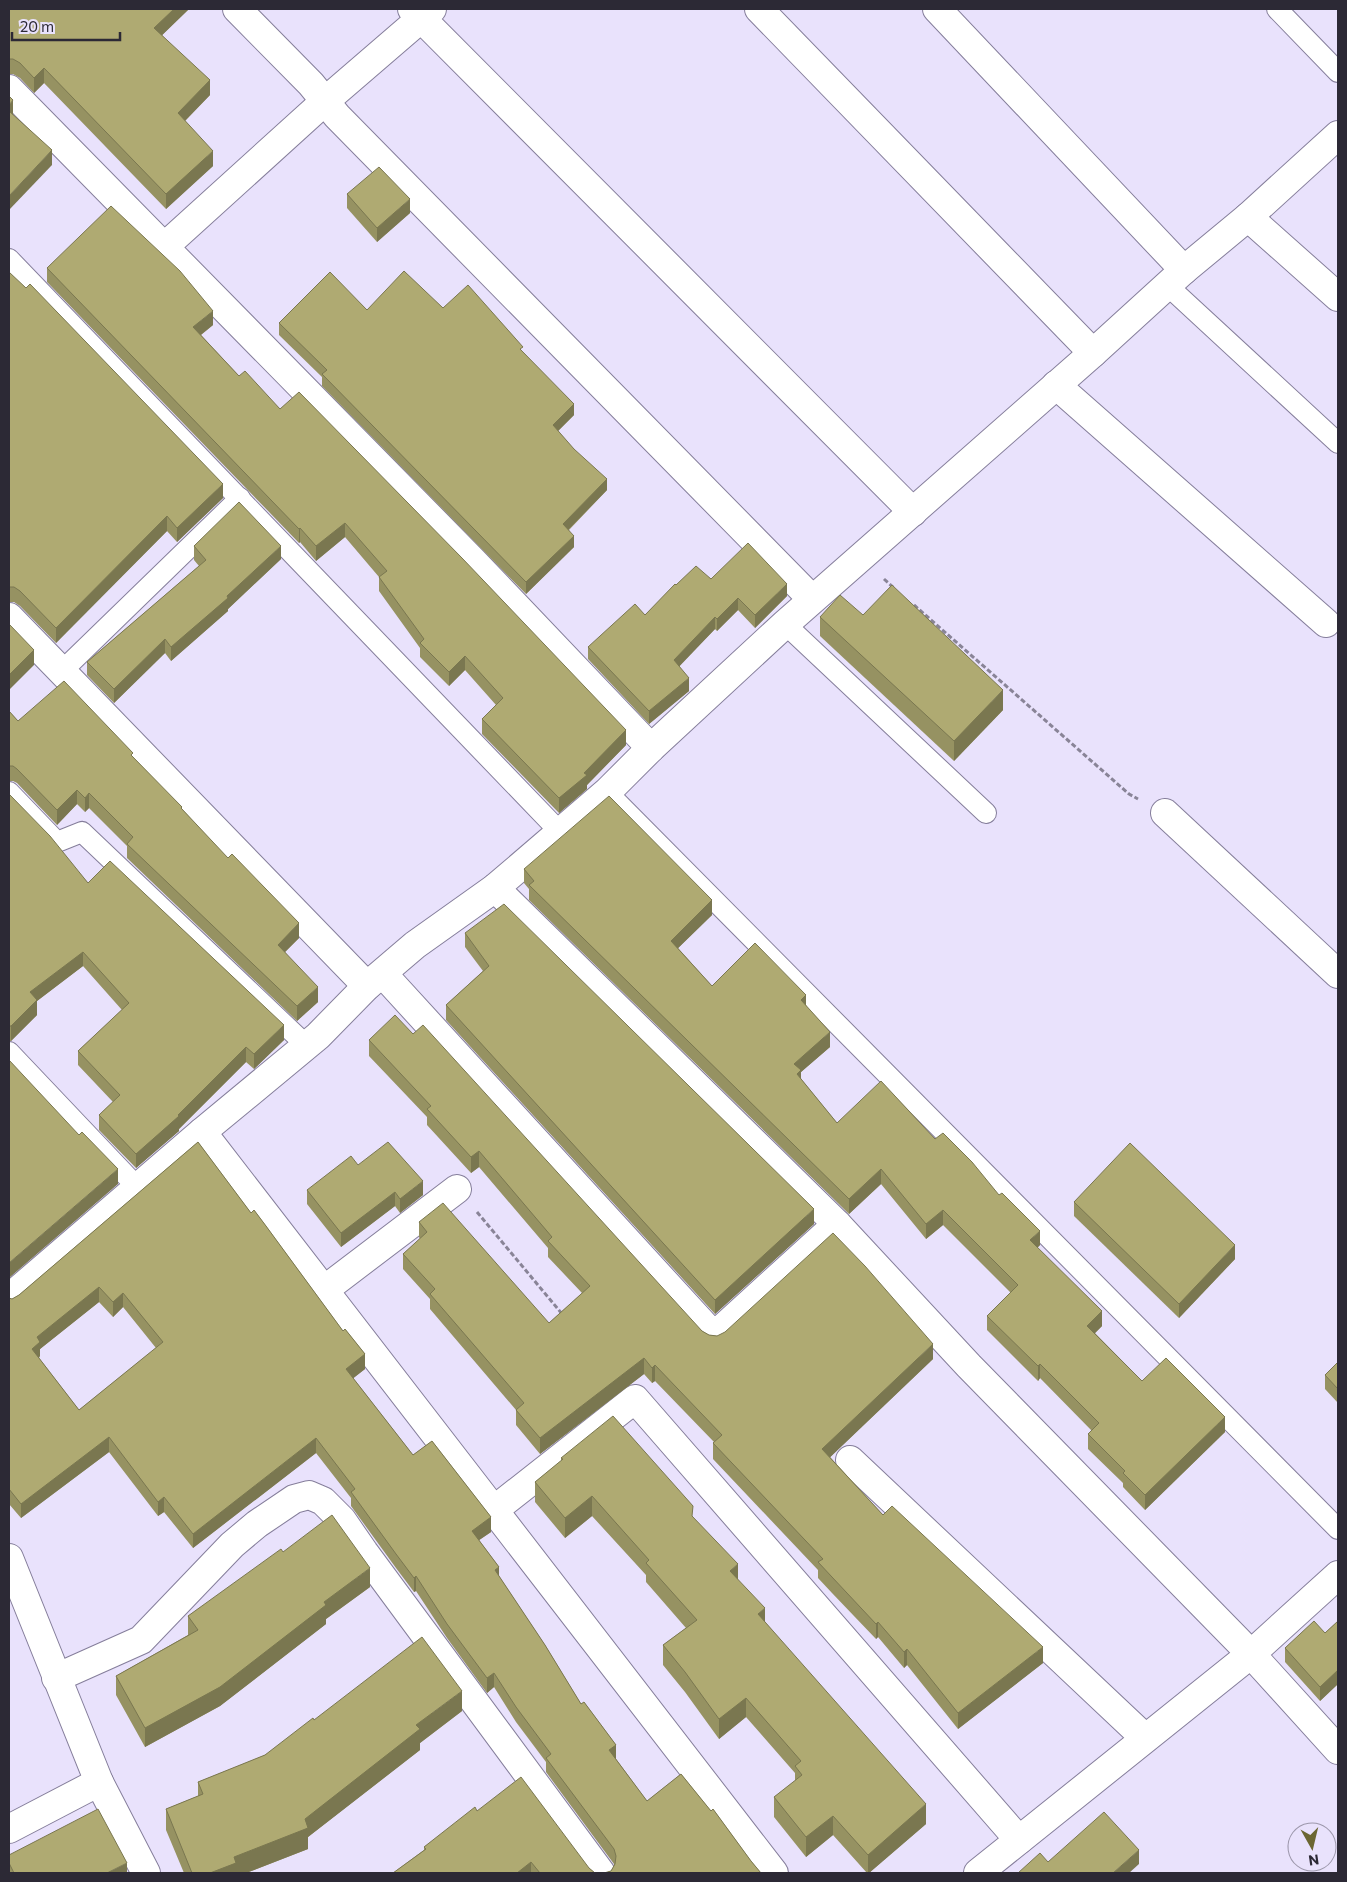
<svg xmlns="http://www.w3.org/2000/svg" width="1347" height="1882" font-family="Commissioner,sans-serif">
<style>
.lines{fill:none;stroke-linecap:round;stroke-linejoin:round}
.service-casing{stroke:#857e9b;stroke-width:22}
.minor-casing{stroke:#857e9b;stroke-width:30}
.path{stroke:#898497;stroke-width:3;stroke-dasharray:5 2.5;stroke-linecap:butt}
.service{stroke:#fff;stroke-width:20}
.minor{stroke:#fff;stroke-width:28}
.wall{fill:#969262;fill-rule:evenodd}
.shaded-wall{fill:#7a7750}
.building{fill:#afaa72;stroke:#7a7750;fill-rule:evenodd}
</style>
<rect width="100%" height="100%" fill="#e9e2fc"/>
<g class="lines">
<g class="service-casing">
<g id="service">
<polyline points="1277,9 1338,72"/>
<polyline points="9,259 560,832"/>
<polyline points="1168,286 1338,443"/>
<polyline points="785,624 986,813"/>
<polyline points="62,671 240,498"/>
<polyline points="9,792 57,842 82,832 307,1046"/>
<polyline points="607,792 1338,1529"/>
<polyline points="9,1052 138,1188"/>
</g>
</g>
<g class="minor-casing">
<g id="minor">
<polyline points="237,9 311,84 337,116 812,599"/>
<polyline points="412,9 913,512"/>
<polyline points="759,9 1093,353"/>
<polyline points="937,9 1184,270"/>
<polyline points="9,89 473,561 651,748"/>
<polyline points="1248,217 1338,297"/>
<polyline points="164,247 324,102 432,9"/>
<polyline points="1056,385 1326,623"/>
<polyline points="9,617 367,986"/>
<polyline points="1165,813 1338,974"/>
<polyline points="495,888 837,1224 969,1366 1251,1654 1338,1750"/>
<polyline points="383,974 714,1336 837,1224"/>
<polyline points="202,1132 774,1873"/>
<polyline points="324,1290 457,1189"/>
<polyline points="9,1298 202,1132 318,1036 367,986 415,945 495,888 607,792 651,748 785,624 1093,353 1184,270 1248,217 1338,135"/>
<polyline points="850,1460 1145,1738"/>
<polyline points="494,1510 635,1399 1019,1840"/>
<polyline points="9,1558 99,1782 146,1873"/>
<polyline points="56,1678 141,1640 232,1545 257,1524 294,1499 309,1495 323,1501 342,1520 364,1552 601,1873"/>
<polyline points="9,1829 99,1782"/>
<polyline points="978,1873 1251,1654 1338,1575"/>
</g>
</g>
<g class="path">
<polyline points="884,579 894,588"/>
<polyline points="914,605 1129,794 1138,799"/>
<polyline points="477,1212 563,1315"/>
</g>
<use href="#service" class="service"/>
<use href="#minor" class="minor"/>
</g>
<g class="wall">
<polygon points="9,9 189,9 162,35 210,95 185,121 213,166 166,209 44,83 34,93 20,78 13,74 9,74"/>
<polygon points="347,194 410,213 377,242 347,208"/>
<polygon points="47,268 213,325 201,335 239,376 280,409 626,745 587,785 587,789 559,813 482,734 482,719 496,705 465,670 449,686 420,657 420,648 379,591 379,577 345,537 316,561 300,542 299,543 47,282"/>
<polygon points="9,272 223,498 177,542 167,531 56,643 20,606 14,602 9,602"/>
<polygon points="443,308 523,352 574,415 558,431 607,490 569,530 574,547 526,594 322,386 322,377 279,335 279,323 367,310"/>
<polygon points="194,546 281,559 228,609 228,611 171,661 165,653 114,703 87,675 87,662 199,566 194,560"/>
<polygon points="711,579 787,596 755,628 738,610 717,631 715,629 679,666 689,691 649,724 588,659 588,647 645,615 676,585"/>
<polygon points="863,615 1003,710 954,761 820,636 820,617"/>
<polygon points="9,711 18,721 133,757 182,809 299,938 285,952 318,1002 297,1021 127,858 127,846 89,808 85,812 77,804 57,825 17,783 13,781 9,781"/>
<polygon points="9,794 88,883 284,1040 254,1069 246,1062 179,1129 179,1131 136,1168 99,1130 99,1115 113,1102 78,1065 78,1051 122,1010 83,966 37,1001 37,1015 11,1041 9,1041"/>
<polygon points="524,869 712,915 678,948 712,986 806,1005 830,1047 801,1072 801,1079 837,1123 935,1139 1040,1245 1037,1248 1102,1326 1095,1333 1142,1381 1225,1432 1145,1510 1123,1487 1123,1483 1088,1449 1088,1434 1092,1431 1040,1378 1038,1381 987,1330 987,1316 1011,1293 943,1225 926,1239 881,1184 849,1214 529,900 529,889 524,883"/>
<polygon points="465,933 814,1224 715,1314 446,1020 446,1005 483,971 465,947"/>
<polygon points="369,1040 702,1331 709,1335 933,1359 830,1457 883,1515 1043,1663 958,1729 907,1665 904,1668 878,1637 876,1639 832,1593 818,1578 818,1570 713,1459 713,1443 714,1442 655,1381 652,1383 644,1374 540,1454 516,1425 516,1410 430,1309 430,1299 403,1269 403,1254 420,1239 419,1237 419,1222 549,1323 582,1293 548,1257 548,1248 479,1167 471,1173 427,1125 427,1117 369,1056"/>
<path d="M198,1142L251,1213L254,1210L266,1226L343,1331L345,1329L365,1354V1369L353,1378L413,1455L432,1441L491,1517V1532L479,1540L499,1567V1576L545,1645L581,1704L584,1702L616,1745V1759L647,1801L681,1774L711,1811L713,1809L751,1861L761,1873H604L611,1871L614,1866V1864L546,1772V1762L516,1722L494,1687L487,1693L447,1638L416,1591L414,1592L396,1568L351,1506V1498L316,1453L193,1548L164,1512L158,1516L109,1452L21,1518L9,1504V1298L12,1299L19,1295ZM99,1302L113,1317L123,1307L156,1348L79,1410L39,1358L40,1356V1349Z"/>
<polygon points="358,1165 423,1195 400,1213 395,1206 341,1247 307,1204 307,1190"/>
<polygon points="1074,1202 1235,1259 1179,1318 1074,1216"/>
<polygon points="1338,1362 1338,1403 1325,1389 1325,1375"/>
<polygon points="561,1458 693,1517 738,1580 765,1622 926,1824 869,1873 867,1873 833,1835 806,1857 774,1817 774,1797 795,1781 795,1773 746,1717 719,1739 685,1692 663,1665 663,1645 686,1628 646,1582 646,1575 592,1516 565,1538 535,1502 535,1482 561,1461"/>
<polygon points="283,1552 370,1587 326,1619 326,1624 220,1706 145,1747 116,1695 116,1676 188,1635 188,1616"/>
<polygon points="1338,1621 1338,1684 1320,1701 1285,1662 1285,1648 1325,1633"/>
<polygon points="462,1711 420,1743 420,1750 308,1837 308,1849 246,1873 184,1873 166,1830 166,1809 198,1796 198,1782 265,1755 314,1720"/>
<polygon points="477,1811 589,1868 595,1873 599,1873 393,1873 424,1850 424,1847"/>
<polygon points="9,1855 127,1873 9,1873"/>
</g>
<g class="shaded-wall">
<polygon points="174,9 189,9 154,43 154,28"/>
<polygon points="44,68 44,83 34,93 34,78"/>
<polygon points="210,80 210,95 178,128 178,113"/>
<polygon points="13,100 13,115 9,119 9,105"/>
<polygon points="52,150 52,165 9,210 9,196"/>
<polygon points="213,151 213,166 166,209 166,194"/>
<polygon points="410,199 410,213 377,242 377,228"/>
<polygon points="213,311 213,325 193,341 193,327"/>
<polygon points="574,404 574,415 553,436 553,425"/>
<polygon points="607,479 607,490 563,535 563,524"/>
<polygon points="223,484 223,498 177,542 177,528"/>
<polygon points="167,516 167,531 56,643 56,628"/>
<polygon points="345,523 345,537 316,561 316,546"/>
<polygon points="300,528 300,542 299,543 299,529"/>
<polygon points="574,536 574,547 526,594 526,582"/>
<polygon points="281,546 281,559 228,609 228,611 171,661 171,647"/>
<polygon points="787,584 787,596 755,628 755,615"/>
<polygon points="738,598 738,610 717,631 717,619"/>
<polygon points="715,617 715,629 674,672 674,660"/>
<polygon points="165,639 165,653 114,703 114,689"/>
<polygon points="34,650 34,665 9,690 9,675"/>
<polygon points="465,656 465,670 449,686 449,672"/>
<polygon points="689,678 689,691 649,724 649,711"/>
<polygon points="1003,690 1003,710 954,761 954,741"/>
<polygon points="626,730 626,745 587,785 587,789 559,813 559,798"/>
<polygon points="77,790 77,804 57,825 57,810"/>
<polygon points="89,793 89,808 85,812 85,798"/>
<polygon points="712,900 712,915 671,955 671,941"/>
<polygon points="299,923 299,938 278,959 278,945"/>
<polygon points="83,952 83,966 37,1001 37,1015 11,1041 11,1026 30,992"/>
<polygon points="318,987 318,1002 297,1021 297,1006"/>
<polygon points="806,995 806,1010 801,1000"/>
<polygon points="284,1025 284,1040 254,1069 254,1054"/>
<polygon points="830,1032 830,1047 801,1072 801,1085 797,1089 794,1064"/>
<polygon points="246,1047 246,1062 179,1129 179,1131 136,1168 136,1154 178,1115"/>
<polygon points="479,1151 479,1167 471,1173 471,1157"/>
<polygon points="118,1169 118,1184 9,1278 9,1263"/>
<polygon points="881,1169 881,1184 849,1214 849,1199"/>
<polygon points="423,1181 423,1195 400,1213 400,1199"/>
<polygon points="395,1192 395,1206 341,1247 341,1233"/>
<polygon points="814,1209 814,1224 715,1314 715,1300"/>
<polygon points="943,1210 943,1225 926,1239 926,1224"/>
<polygon points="1040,1231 1040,1245 1030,1255 1030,1240"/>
<polygon points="1235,1245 1235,1259 1179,1318 1179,1304"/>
<polygon points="99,1287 99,1302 40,1349 40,1356 32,1363 32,1349 37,1337"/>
<polygon points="123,1293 123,1307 113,1317 113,1302"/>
<polygon points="1102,1311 1102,1326 1087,1341 1087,1326"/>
<polygon points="933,1344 933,1359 822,1465 822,1449"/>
<polygon points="365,1354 365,1369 346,1384 346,1369"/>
<polygon points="644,1358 644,1374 540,1454 540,1438"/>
<polygon points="1040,1364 1040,1378 1038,1381 1038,1366"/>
<polygon points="655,1365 655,1381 652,1383 652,1368"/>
<polygon points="1225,1417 1225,1432 1145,1510 1145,1495"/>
<polygon points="109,1437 109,1452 21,1518 21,1504"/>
<polygon points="316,1438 316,1453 193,1548 193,1534"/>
<polygon points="592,1496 592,1516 565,1538 565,1518"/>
<polygon points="164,1497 164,1512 158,1516 158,1502"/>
<polygon points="491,1517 491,1532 472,1545 472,1531"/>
<polygon points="738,1564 738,1584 730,1571"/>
<polygon points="499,1567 499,1581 495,1570"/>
<polygon points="370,1568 370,1587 326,1619 326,1624 220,1706 145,1747 145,1728 324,1602"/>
<polygon points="416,1576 416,1591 414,1592 414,1578"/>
<polygon points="765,1608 765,1628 758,1614"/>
<polygon points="878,1622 878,1637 876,1639 876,1624"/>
<polygon points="1043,1647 1043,1663 958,1729 958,1713"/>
<polygon points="907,1649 907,1665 904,1668 904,1652"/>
<polygon points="1338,1670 1338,1684 1320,1701 1320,1687"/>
<polygon points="494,1673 494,1687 487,1693 487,1678"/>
<polygon points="462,1691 462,1711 420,1743 420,1750 308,1837 308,1849 246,1873 210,1873 234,1857 305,1819 416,1725"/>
<polygon points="746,1698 746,1717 719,1739 719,1719"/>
<polygon points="616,1745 616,1760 609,1750"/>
<polygon points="926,1804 926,1824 869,1873 868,1873 868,1855"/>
<polygon points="833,1816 833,1835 806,1857 806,1837"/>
<polygon points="1139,1850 1139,1864 1129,1873 1113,1873"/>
<polygon points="531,1862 531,1873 517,1873"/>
<polygon points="127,1863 127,1873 107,1873"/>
</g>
<g class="building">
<polygon points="9,9 174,9 154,28 210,80 178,113 213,151 166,194 44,68 34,78 20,63 13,59 9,59"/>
<polygon points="9,96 13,100 9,105"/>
<polygon points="9,111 52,150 9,196"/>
<polygon points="379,167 410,199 377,228 347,194"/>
<polygon points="111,206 180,271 213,311 193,327 239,376 245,371 280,409 299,392 462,558 626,730 584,773 587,775 559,798 482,719 503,698 465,656 449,672 420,643 424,639 379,577 387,571 345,523 316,546 300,528 299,529 47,268"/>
<polygon points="404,271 443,308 468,285 523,347 520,349 574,404 553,425 574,449 607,479 563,524 574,536 526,582 322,374 327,370 279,323 330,272 367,310"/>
<polygon points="9,272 26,288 30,284 223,484 177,528 167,516 56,628 20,591 14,587 9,587"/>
<polygon points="239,502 281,546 227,596 228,598 171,647 165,639 114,689 87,662 206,560 194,546"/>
<polygon points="748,543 787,584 755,615 738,598 717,619 715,617 674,660 689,678 649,711 588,647 635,604 645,615 675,584 676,585 696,566 711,579"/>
<polygon points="892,585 1003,690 954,741 820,617 840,595 863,615"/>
<polygon points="9,624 34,650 9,675"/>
<polygon points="64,681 133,753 131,755 182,807 181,808 228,858 232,854 299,923 278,945 318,987 297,1006 127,844 133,837 89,793 85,798 77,790 57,810 17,769 13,766 9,766 9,711 18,721"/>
<polygon points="9,794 50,836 88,883 110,861 284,1025 254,1054 246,1047 178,1115 179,1116 136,1154 99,1115 120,1095 78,1051 129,1003 83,952 30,992 37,1000 11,1026 9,1026"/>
<polygon points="609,796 712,900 671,941 712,986 755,943 806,995 801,1000 830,1032 794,1064 801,1070 797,1074 837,1123 881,1081 935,1139 943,1133 972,1162 999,1195 1002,1193 1040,1231 1030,1240 1102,1311 1087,1326 1142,1381 1166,1358 1225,1417 1145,1495 1123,1473 1125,1471 1088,1434 1099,1423 1040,1364 1038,1366 987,1316 1018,1285 943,1210 926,1224 881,1169 849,1199 529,885 534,881 524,869"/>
<polygon points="504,904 814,1209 715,1300 446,1005 489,966 465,933"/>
<polygon points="395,1015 413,1034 423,1025 702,1331 709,1335 717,1336 725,1332 833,1233 865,1266 933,1344 822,1449 883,1515 892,1506 1043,1647 958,1713 907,1649 904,1652 878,1622 876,1624 832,1577 818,1562 823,1559 713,1443 722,1435 655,1365 652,1368 644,1358 540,1438 516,1410 524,1403 430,1294 435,1289 403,1254 427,1232 419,1222 443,1203 549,1323 590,1286 548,1241 552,1237 479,1151 471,1157 427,1109 431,1106 369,1040"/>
<polygon points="9,1060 79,1135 82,1132 118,1169 9,1263"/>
<path d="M198,1142L251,1213L254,1210L266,1226L343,1331L345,1329L365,1354L346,1369L413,1455L432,1441L491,1517L472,1531L499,1567L495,1570L545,1645L581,1704L584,1702L616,1745L609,1750L647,1801L681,1774L711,1811L713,1809L751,1861L761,1873H604L611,1871L615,1864L616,1856L614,1849L546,1758L551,1754L516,1707L494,1673L487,1678L447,1624L416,1576L414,1578L396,1554L351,1492L355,1489L316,1438L193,1534L164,1497L158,1502L109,1437L21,1504L9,1489V1298L12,1299L19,1295ZM99,1287L113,1302L123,1293L163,1342L79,1410L32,1349L40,1342L37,1337Z"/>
<polygon points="388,1142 423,1181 400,1199 395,1192 341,1233 307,1190 351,1156 358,1165"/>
<polygon points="1130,1143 1235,1245 1179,1304 1074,1202"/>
<polygon points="1338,1362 1338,1389 1325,1375"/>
<polygon points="613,1416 693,1506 692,1516 738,1564 730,1571 765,1608 758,1614 926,1804 868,1855 833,1816 806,1837 774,1797 802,1775 795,1766 801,1761 746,1698 719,1719 685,1672 663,1645 697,1620 646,1563 649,1560 592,1496 565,1518 535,1482 563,1459 561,1458"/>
<polygon points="332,1515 370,1568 324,1602 326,1605 220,1687 145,1728 116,1676 198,1630 188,1616 281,1549 283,1552"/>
<polygon points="1314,1621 1325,1633 1338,1621 1338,1670 1320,1687 1285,1648"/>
<polygon points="422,1637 462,1691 416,1725 420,1729 305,1819 308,1828 234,1857 236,1863 210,1873 192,1873 166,1809 203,1794 198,1782 265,1755 313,1718 314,1720"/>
<polygon points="521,1777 589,1868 595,1873 599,1873 540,1873 531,1862 517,1873 393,1873 426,1849 424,1847 475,1807 477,1811"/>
<polygon points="98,1809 127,1863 107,1873 108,1873 14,1873 9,1863 9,1855"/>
<polygon points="1104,1812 1139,1850 1113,1873 1018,1873 1040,1853 1048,1862"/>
</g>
<rect width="1347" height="1882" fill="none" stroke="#2c2935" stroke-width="20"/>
<g transform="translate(1312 1847) rotate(172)"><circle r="24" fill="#e9e2fc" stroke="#9d98ac"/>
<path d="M0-4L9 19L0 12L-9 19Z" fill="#6b6632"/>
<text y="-8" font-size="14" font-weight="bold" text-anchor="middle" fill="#2c2935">N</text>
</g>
<path d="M12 32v8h108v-8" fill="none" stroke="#2c2935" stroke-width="2.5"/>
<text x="20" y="32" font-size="15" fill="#2c2935" stroke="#e9e2fc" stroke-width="4" paint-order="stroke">20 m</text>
</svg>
